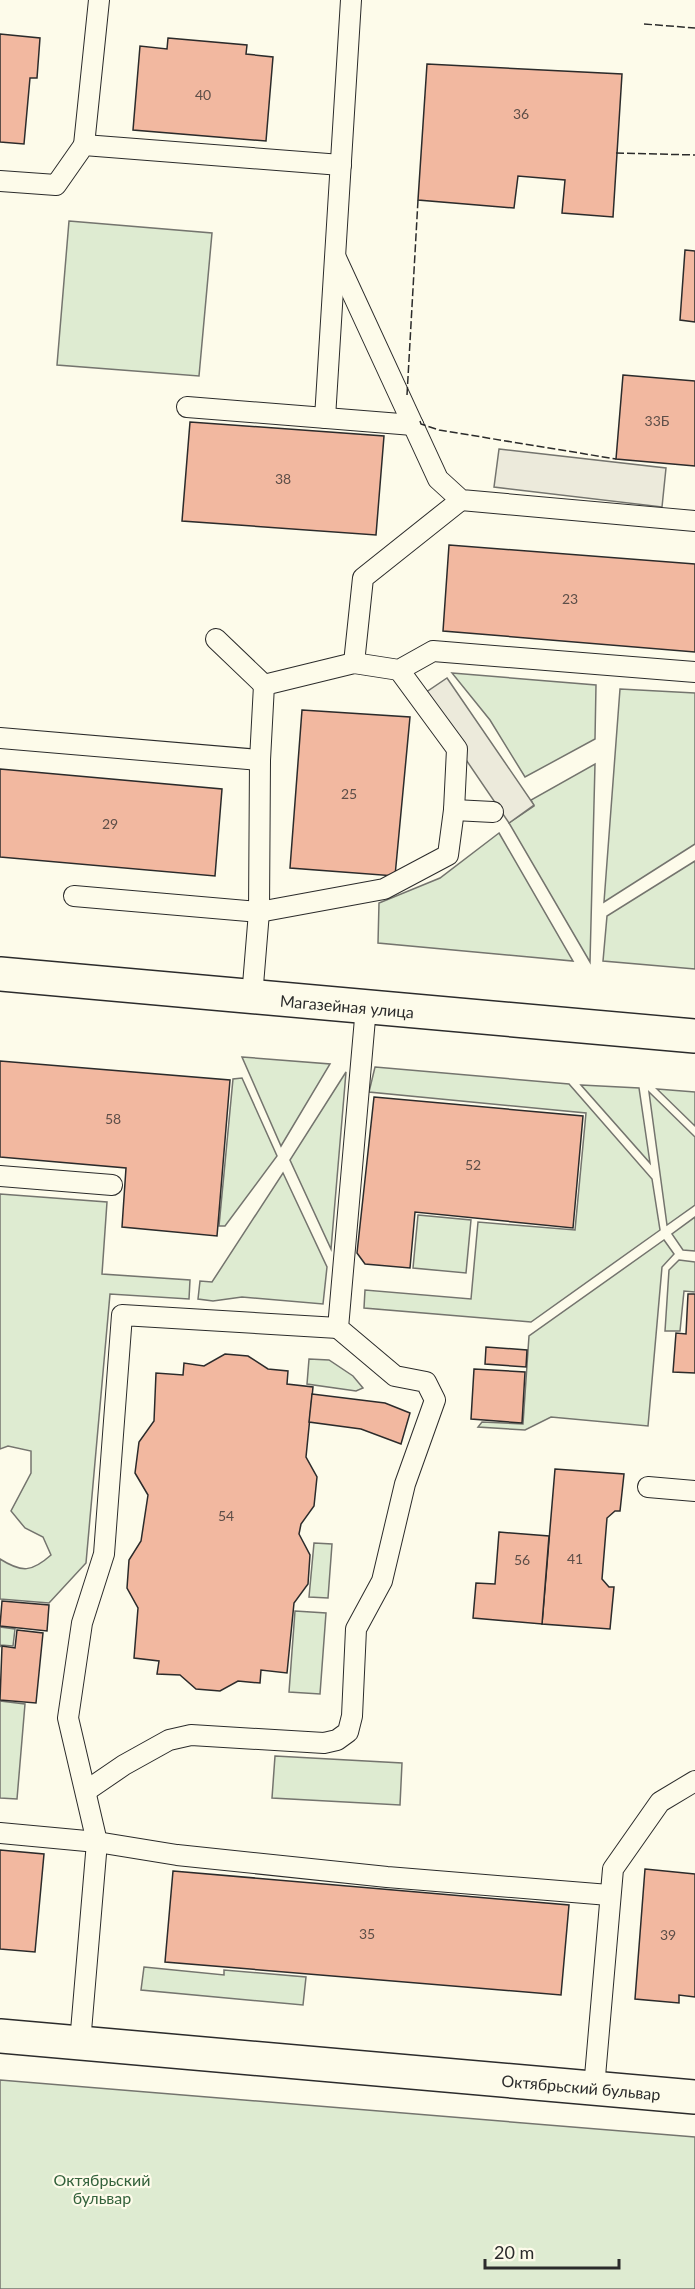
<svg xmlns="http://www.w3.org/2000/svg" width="695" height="2289" font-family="Lato,sans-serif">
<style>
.green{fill:#deebd1;stroke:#74746e;stroke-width:1.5}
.parking{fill:#eceadb;stroke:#74746e;stroke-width:1.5}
.building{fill:#f2b8a0;stroke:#2b2b2b;stroke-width:1.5}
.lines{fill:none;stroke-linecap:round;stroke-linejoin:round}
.lane-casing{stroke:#2b2b2b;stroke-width:22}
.street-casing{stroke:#2b2b2b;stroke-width:36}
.secondary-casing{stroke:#2b2b2b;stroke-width:36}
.lane{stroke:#fdfbea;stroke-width:20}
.street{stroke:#fdfbea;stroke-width:33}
.secondary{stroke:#fdfbea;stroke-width:33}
.fence{stroke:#2b2b2b;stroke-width:1.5;stroke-dasharray:8 3;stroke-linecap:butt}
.labels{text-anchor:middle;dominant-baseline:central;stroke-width:4.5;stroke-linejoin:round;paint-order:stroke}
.number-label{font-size:14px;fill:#5d4e48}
.street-label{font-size:16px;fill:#2b2b2b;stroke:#fdfbea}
.park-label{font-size:16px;fill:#34623c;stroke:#fdfbea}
</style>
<rect width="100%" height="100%" fill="#fdfbea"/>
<g class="green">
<polygon points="69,221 212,233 199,376 57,365"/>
<polygon points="452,673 596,685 595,739 525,777 490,720"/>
<polygon points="620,689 695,693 695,844 604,902"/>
<polygon points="595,764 590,962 509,823 534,806 531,800"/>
<polygon points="499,833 573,961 378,943 379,903 440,878"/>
<polygon points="695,861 695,969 603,961 607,916"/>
<polygon points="242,1057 330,1064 281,1146"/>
<polygon points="375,1067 569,1084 652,1179 660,1230 531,1322 364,1308 365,1290 471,1299 478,1222 575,1230 586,1113 369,1092"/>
<polygon points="346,1072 331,1249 290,1160"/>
<polygon points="242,1078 277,1156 225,1226 219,1226 233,1079"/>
<polygon points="581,1085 639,1088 650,1163"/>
<polygon points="657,1089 695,1092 695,1126"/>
<polygon points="649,1092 695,1137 695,1205 667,1225"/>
<polygon points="283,1173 327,1267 323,1304 242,1297 213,1301 198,1299 200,1281 212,1282"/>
<path d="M0,1194L107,1202L102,1274L190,1280L189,1299L110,1294L86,1563L49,1603L0,1599V1559C22,1573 32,1572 51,1555L43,1537L25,1528L11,1511L31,1473V1451L8,1446L0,1449Z"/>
<polygon points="418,1215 471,1220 466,1273 413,1268"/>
<polygon points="695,1217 695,1251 683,1250 672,1234"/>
<polygon points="664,1240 674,1254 662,1267 648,1426 551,1417 525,1430 478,1427 482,1422 523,1424 529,1336"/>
<polygon points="679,1260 695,1262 695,1292 684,1291 680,1331 665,1331 669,1270"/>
<polygon points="309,1359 329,1360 353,1376 363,1388 356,1391 307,1384"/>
<polygon points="314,1543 332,1544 328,1598 309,1597"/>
<polygon points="295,1611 326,1613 320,1694 289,1692"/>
<polygon points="0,1627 15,1629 13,1646 1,1645 0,1647"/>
<polygon points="0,1701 25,1704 17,1799 0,1798"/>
<polygon points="275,1756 402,1763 400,1805 272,1798"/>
<polygon points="144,1967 224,1975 224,1970 306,1977 303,2005 141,1990"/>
<polygon points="0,2080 695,2137 695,2289 0,2289"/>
</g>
<g class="parking">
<polygon points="499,449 666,468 662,507 494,487"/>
<polygon points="447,678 534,805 509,823 422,695"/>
</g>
<g class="building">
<polygon points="0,34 40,38 37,78 30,78 24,144 0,142"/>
<polygon points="168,38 247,45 246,54 273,57 266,141 133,130 140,46 167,49"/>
<polygon points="427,64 622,74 613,217 562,213 565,180 518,176 514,208 418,200"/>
<polygon points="685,250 695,251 695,322 680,320"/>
<polygon points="623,375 695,381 695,466 616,459"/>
<polygon points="190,422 384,436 376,535 182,521"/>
<polygon points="449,545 695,564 695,652 443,631"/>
<polygon points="302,710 410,717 395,876 290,868"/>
<polygon points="0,769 222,789 215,876 0,857"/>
<polygon points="0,1061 230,1080 217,1236 122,1227 126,1168 0,1157"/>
<polygon points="374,1097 583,1116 573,1228 415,1212 410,1268 365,1264 357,1253"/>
<polygon points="688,1294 695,1294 695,1373 673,1372 676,1333 686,1334"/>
<polygon points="486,1347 527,1350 526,1367 485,1364"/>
<polygon points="225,1354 248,1356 268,1369 288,1371 287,1384 313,1387 306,1457 317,1477 314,1506 301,1524 299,1534 310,1555 308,1584 294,1603 287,1673 261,1670 260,1683 238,1681 220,1691 196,1689 180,1675 157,1674 159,1661 134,1658 138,1608 127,1588 129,1560 141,1541 148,1495 135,1473 139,1442 154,1421 156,1373 183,1375 184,1363 204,1366"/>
<polygon points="474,1369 525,1372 522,1423 471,1419"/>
<polygon points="312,1394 385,1403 410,1413 401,1444 361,1429 309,1422"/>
<polygon points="555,1469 624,1474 620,1511 615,1511 607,1518 602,1579 609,1587 614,1587 610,1629 542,1624"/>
<polygon points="499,1532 549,1536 542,1624 473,1618 476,1583 495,1584"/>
<polygon points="2,1601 49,1605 47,1631 0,1626"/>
<polygon points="17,1630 43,1633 36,1703 0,1700 2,1646 15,1648"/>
<polygon points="0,1850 44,1854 35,1952 0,1949"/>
<polygon points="645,1869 695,1874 695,1997 679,1995 679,2003 635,1999"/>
<polygon points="173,1871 569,1905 561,1995 165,1962"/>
</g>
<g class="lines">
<g class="lane-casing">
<g id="lane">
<polyline points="84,145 99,0"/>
<polyline points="0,181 56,185 84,145 341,165"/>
<polyline points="336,258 438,479 461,500 695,521"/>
<polyline points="187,407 413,425"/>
<polyline points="325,418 351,0"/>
<polyline points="216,639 264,685"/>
<polyline points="354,663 363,578 461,500"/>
<polyline points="0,738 260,760"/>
<polyline points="454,810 493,812"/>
<polyline points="74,896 259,912 384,889 448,855 454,810 457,749 399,670"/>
<polyline points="252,997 259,912 260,760 264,685 354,663 399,670 433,651 695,672"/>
<polyline points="0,1176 112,1185"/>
<polyline points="648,1487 695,1491"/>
<polyline points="86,1791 124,1765 169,1740 191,1735 324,1743 337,1740 348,1732 352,1716 356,1629 382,1581 405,1484 435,1400 426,1382 395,1376 338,1328 366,1007"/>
<polyline points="0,1833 97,1842 177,1855 387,1877 609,1895"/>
<polyline points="80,2043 97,1842 68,1718 82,1623 104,1554 122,1315 338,1328"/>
<polyline points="594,2088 613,1869 660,1802 695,1781"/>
</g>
</g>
<g class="street-casing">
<polyline id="street" points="0,974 695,1036"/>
</g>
<g class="secondary-casing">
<polyline id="secondary" points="0,2036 695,2097"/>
</g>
<use href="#lane" class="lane"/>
<use href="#street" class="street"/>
<use href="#secondary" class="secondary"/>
<g class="fence">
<polyline points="644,24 695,28"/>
<polyline points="616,153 695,155"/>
<polyline points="407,395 418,200"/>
<polyline points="420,421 421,424 439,430 616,459"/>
</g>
</g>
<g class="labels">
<g class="number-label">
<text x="203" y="94">40</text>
<text x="521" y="113">36</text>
<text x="657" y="420">33Б</text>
<text x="283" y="478">38</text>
<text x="570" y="598">23</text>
<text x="349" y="793">25</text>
<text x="110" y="823">29</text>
<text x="113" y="1118">58</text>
<text x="473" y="1164">52</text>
<text x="226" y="1515">54</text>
<text x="575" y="1558">41</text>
<text x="522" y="1559">56</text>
<text x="367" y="1933">35</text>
<text x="668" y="1934">39</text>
</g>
<g class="street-label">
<text transform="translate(347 1006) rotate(5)">Магазейная улица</text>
<text transform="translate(581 2087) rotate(5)">Октябрьский бульвар</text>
</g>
<g class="park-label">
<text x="102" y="2179">Октябрьский<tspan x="102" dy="18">бульвар</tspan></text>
</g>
</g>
<path d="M485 2259v9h134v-9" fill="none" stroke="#2b2b2b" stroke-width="3"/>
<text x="494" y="2259" font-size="18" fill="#2b2b2b" stroke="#fdfbea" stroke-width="4.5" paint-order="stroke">20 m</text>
</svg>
